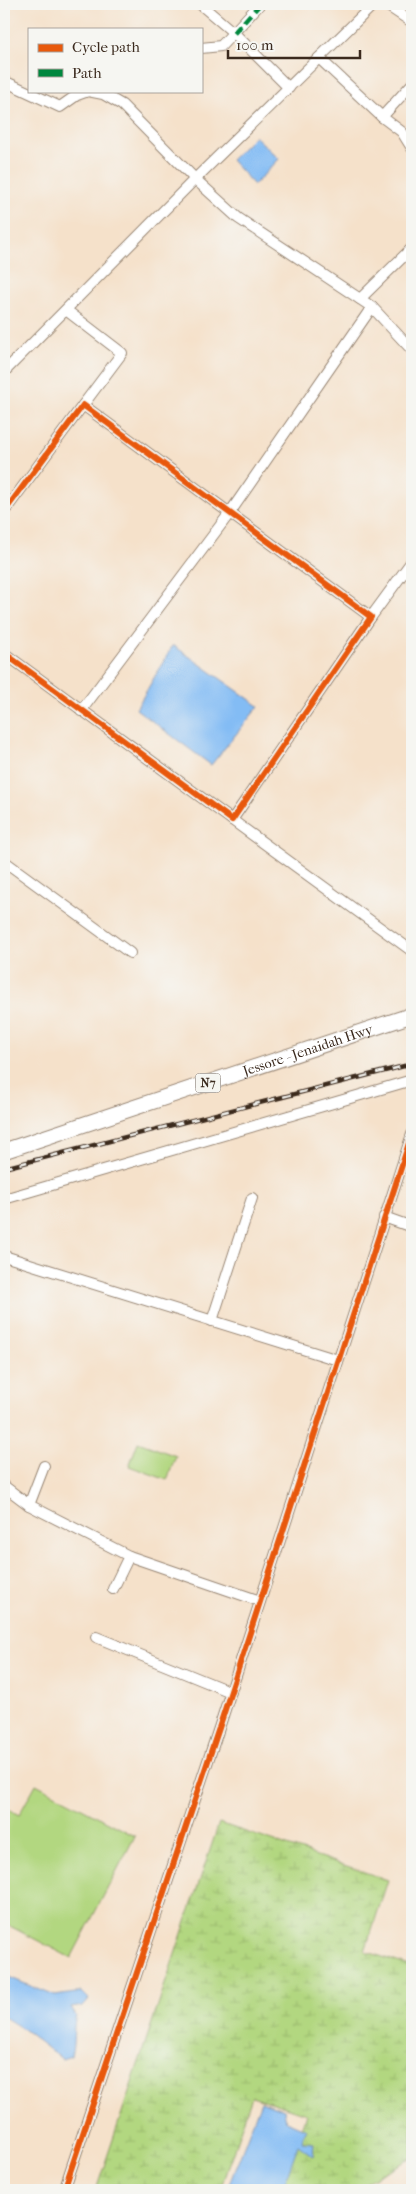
<svg xmlns="http://www.w3.org/2000/svg" width="416" height="2194" font-family="'IM FELL French Canon',serif">
<style>
.wetland{fill:url(#wetland-marsh);stroke:#76804f}
.pitch{fill:#b2d780;stroke:#76804f}
.water{fill:#83bcf4;stroke:#5f7389}
.lines{fill:none;stroke-linecap:round;stroke-linejoin:round}
.minor-casing{stroke:#988674;stroke-width:12}
.highway-casing{stroke:#988674;stroke-width:17}
.minor{stroke:#fff;stroke-width:10}
.highway{stroke:#fff;stroke-width:15}
.rail-casing{stroke:#3b2a1e;stroke-width:4.5}
.rail{stroke:#f6f6f2;stroke-width:2.5;stroke-dasharray:8;stroke-linecap:butt}
.quiet{stroke:#00873e;stroke-width:5;stroke-dasharray:10 5;stroke-linecap:butt}
.cycleway-casing{stroke:#f6f6f2;stroke-width:9}
.cycleway{stroke:#e8590c;stroke-width:6}
.labels{text-anchor:middle;dominant-baseline:central;stroke-width:4;stroke-linejoin:round;paint-order:stroke}
.shield{fill:#f6f6f2;stroke:#73675e;stroke-width:1}
.shield-label{font-size:12px;font-weight:bold;fill:#3b2a1e}
.street-label{font-size:14px;fill:#3b2a1e;stroke:#f6f6f2}
</style>
<defs>
<pattern id="wetland-marsh" width="20" height="14" patternUnits="userSpaceOnUse" patternTransform="scale(1.25)"><rect width="20" height="14" fill="#b2d780"/><path d="M1 5h8M5 5V1M11 12h8M15 12V8" fill="none" stroke="#9ab96e"/></pattern>
</defs>
<rect width="100%" height="100%" fill="#f6f6f2"/>
<filter id="ink" filterUnits="userSpaceOnUse"><feTurbulence type="fractalNoise" baseFrequency=".02" numOctaves="2"/><feDisplacementMap in="SourceGraphic" scale="10" xChannelSelector="R" yChannelSelector="G"/><feConvolveMatrix kernelMatrix="1 2 1 2 8 2 1 2 1" color-interpolation-filters="sRGB"/></filter>
<filter id="wash" filterUnits="userSpaceOnUse"><feTurbulence type="fractalNoise" baseFrequency=".0096" numOctaves="4" result="noise"/><feDisplacementMap in="SourceGraphic" scale="20" xChannelSelector="R" yChannelSelector="G"/><feGaussianBlur stdDeviation="1.12" result="paint"/><feColorMatrix in="noise" values="0 0 0 0 0 0 0 0 0 0 0 0 0 0 0 0 0 1.4 0 .05"/><feComposite in="paint" operator="in"/></filter>
<g filter="url(#wash)">
<rect width="100%" height="100%" fill="#f5e1ca"/>
<polygon class="wetland" points="219,1823 388,1880 365,1951 412,1967 412,2158 368,2181 365,2190 280,2190 306,2114 252,2096 220,2190 96,2190"/>
<g class="pitch">
<polygon points="138,1442 176,1456 167,1480 129,1466"/>
<polygon points="36,1784 135,1836 71,1958 4,1923 4,1807 19,1815"/>
</g>
<g class="water">
<polygon points="255,136 279,159 254,185 231,160"/>
<polygon points="173,645 259,706 211,765 136,709"/>
<path d="M4,1973L11,1978L55,1996L82,1992L89,1999L83,2006L71,2008L76,2016C72,2029 75,2042 71,2056L62,2059L23,2029L4,2017Z"/>
<polygon points="261,2101 284,2110 286,2121 307,2130 303,2136 302,2142 314,2143 313,2156 298,2145 282,2190 227,2190"/>
</g>
</g>
<g filter="url(#ink)">
<g class="lines">
<g class="minor-casing">
<g id="minor">
<polyline points="200,4 234,33 289,88"/>
<polyline points="385,4 412,22"/>
<polyline points="201,48 221,46 260,4"/>
<polyline points="319,58 382,117 402,132 412,148"/>
<polyline points="4,81 60,107 77,95 88,91"/>
<polyline points="88,91 103,94 122,105 195,179 238,218 372,307 412,350"/>
<polyline points="382,117 412,84"/>
<polyline points="360,299 412,248"/>
<polyline points="66,310 122,353 83,405"/>
<polyline points="4,372 195,179 374,4"/>
<polyline points="4,512 83,405 371,617 232,820 4,653"/>
<polyline points="371,617 412,561"/>
<polyline points="81,711 229,514 372,307"/>
<polyline points="232,820 412,951"/>
<polyline points="4,861 130,953"/>
<polyline points="4,1199 412,1080"/>
<polyline points="384,1217 412,1227"/>
<polyline points="4,1256 338,1360"/>
<polyline points="212,1321 252,1198"/>
<polyline points="4,1486 29,1505 129,1556 113,1589"/>
<polyline points="29,1505 44,1466"/>
<polyline points="129,1556 260,1601"/>
<polyline points="96,1637 231,1692"/>
<polyline points="64,2190 219,1728 412,1134"/>
</g>
</g>
<g class="highway-casing">
<g id="highway">
<path id="s1" d="M4,1151L412,1015"/>
</g>
</g>
<use href="#minor" class="minor"/>
<use href="#highway" class="highway"/>
<g class="rail-casing">
<polyline id="rail" points="4,1168 412,1064"/>
</g>
<use href="#rail" class="rail"/>
<polyline class="quiet" points="234,33 260,4"/>
<g class="cycleway-casing">
<g id="cycleway">
<polyline points="4,512 83,405 371,617 232,820 4,653"/>
<polyline points="64,2190 219,1728 412,1134"/>
</g>
</g>
<use href="#cycleway" class="cycleway"/>
</g>
</g>
<g class="labels">
<rect class="shield" x="195.5" y="1073.5" width="25" height="19" rx="4"/>
<g class="shield-label">
<text x="208" y="1083">N7</text>
</g>
<g class="street-label">
<text stroke="none"><textPath href="#s1" startOffset="320">Jessore - Jenaidah Hwy</textPath></text>
</g>
</g>
<rect width="416" height="2194" fill="none" stroke="#f6f6f2" stroke-width="20"/>
<rect x="28" y="28" width="175" height="65" fill="#f6f6f2" stroke="#aba49d"/>
<rect x="38" y="44" width="25" height="8" fill="#e8590c" stroke="#aba49d"/>
<text x="72" y="52" font-size="15" fill="#3b2a1e">Cycle path</text>
<rect x="38" y="69" width="25" height="8" fill="#00873e" stroke="#aba49d"/>
<text x="72" y="78" font-size="15" fill="#3b2a1e">Path</text>
<path d="M228 50v8h132v-8" fill="none" stroke="#3b2a1e" stroke-width="2.5"/>
<text x="236" y="50" font-size="15" fill="#3b2a1e" stroke="#f6f6f2" stroke-width="4" paint-order="stroke">100 m</text>
</svg>
